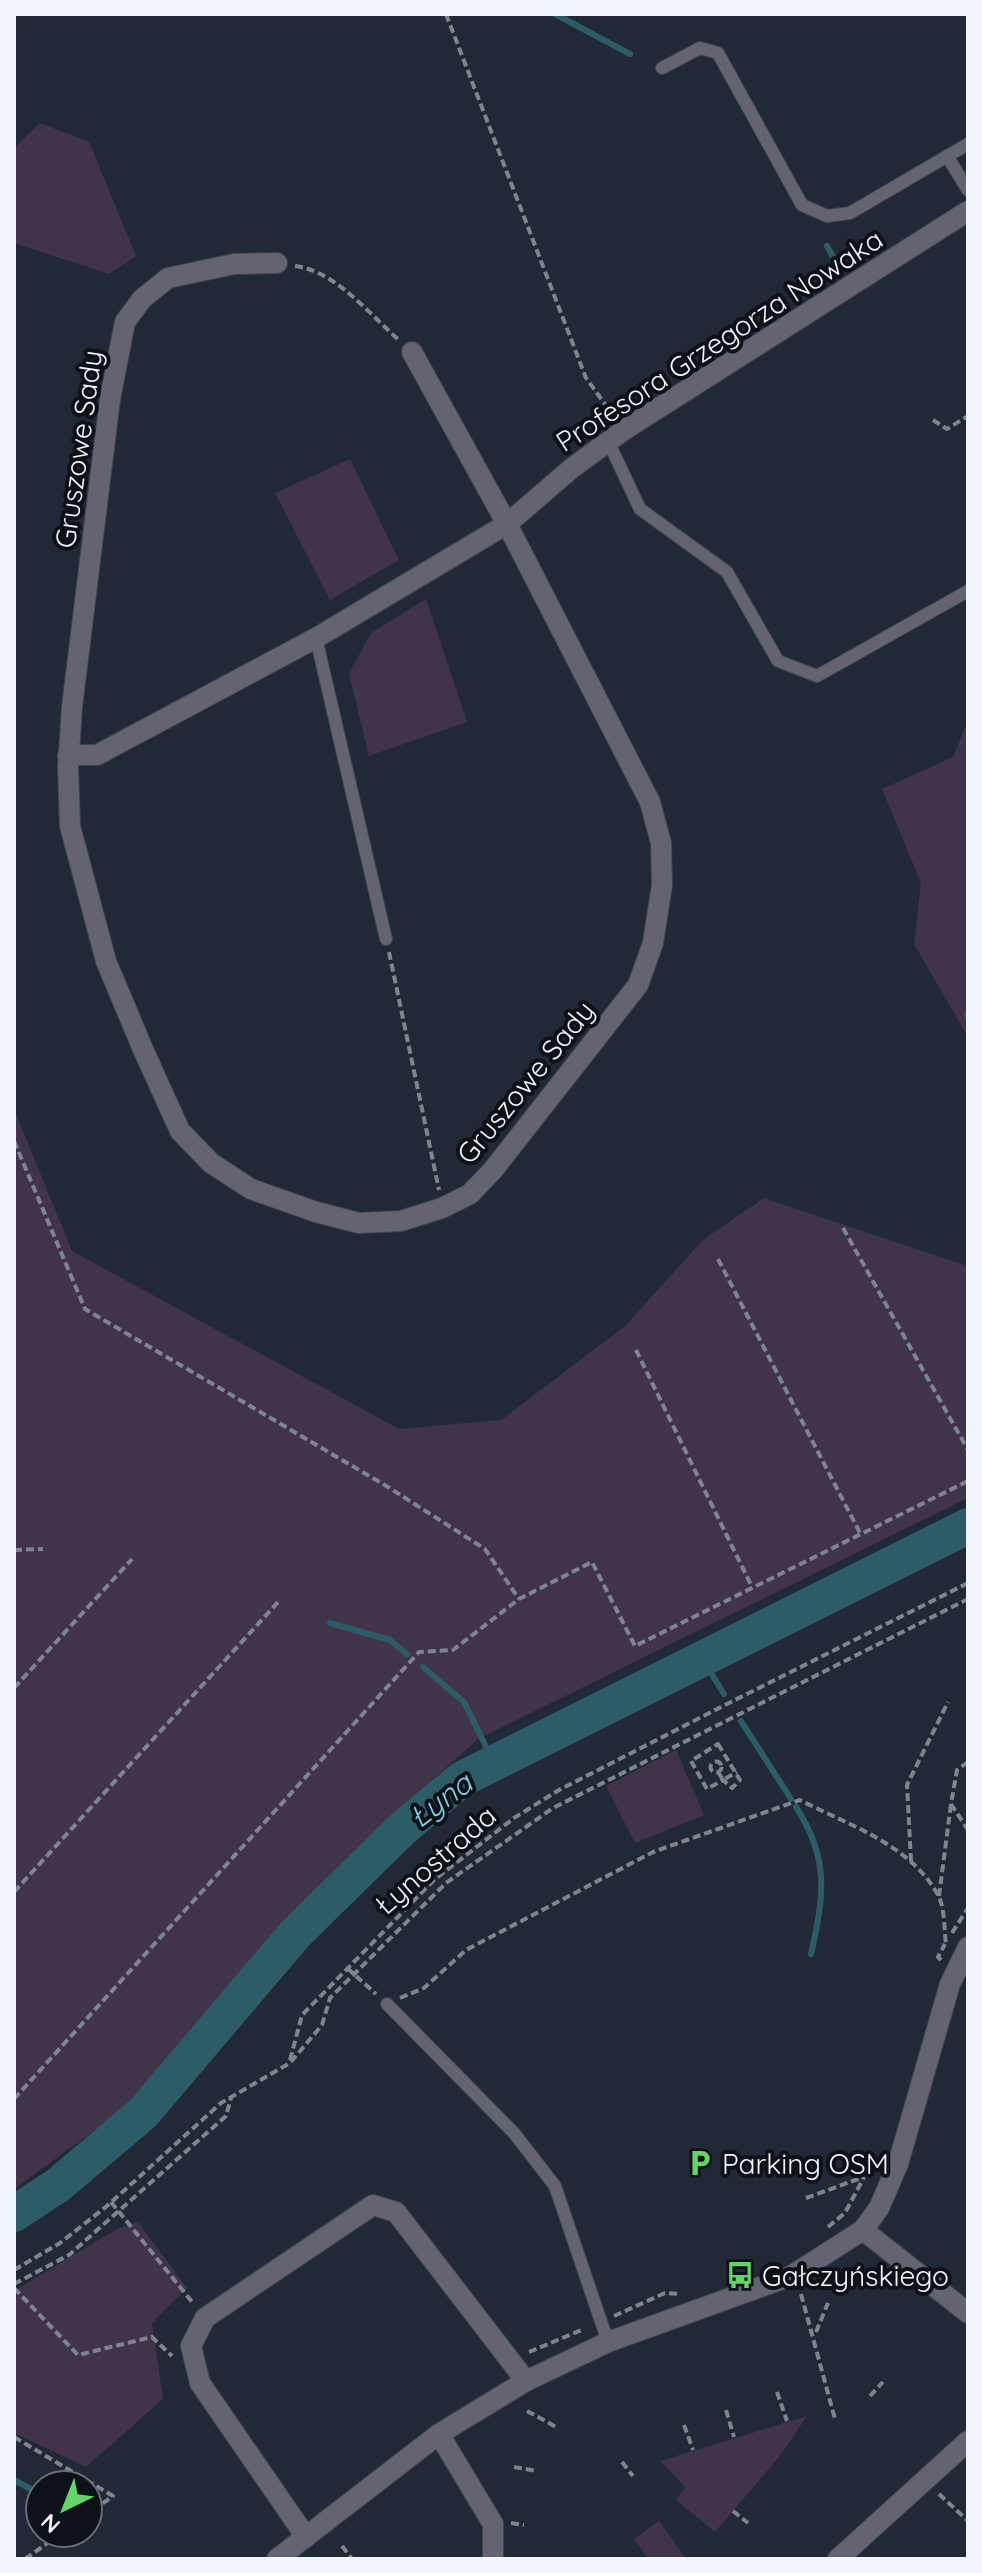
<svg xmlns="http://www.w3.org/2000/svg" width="982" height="2573" font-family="Quicksand,sans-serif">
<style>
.green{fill:#40334a}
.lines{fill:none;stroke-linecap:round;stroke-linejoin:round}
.stream{stroke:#2d5c67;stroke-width:6}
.river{stroke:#2d5c67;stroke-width:36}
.service-casing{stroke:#3e4653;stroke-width:14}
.minor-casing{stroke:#3e4653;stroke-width:22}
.path{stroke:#7f8590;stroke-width:4;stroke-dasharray:8 4;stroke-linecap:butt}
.service{stroke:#636372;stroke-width:12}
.minor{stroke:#636372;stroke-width:20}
.labels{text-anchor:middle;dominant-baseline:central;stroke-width:8;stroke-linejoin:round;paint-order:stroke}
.street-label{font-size:28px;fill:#f1f5fd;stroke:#0e1118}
.poi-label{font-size:28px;fill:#f1f5fd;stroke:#0e1118;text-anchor:start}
.water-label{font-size:30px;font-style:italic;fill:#7fd0e4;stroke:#0e1118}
</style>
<rect width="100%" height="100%" fill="#212937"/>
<g class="green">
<polygon points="40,123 89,142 136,256 109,274 14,243 14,148"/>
<polygon points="350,459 399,560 330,600 275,493"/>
<polygon points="426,599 467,722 369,756 349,674 371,633"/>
<polygon points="968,720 968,1037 914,944 921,883 882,789 953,757"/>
<polygon points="14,1109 72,1251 399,1429 501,1420 625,1326 703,1240 764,1198 968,1266 968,1498 478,1739 419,1792 144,2094 14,2189"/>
<polygon points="676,1750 704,1815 635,1843 606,1786"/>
<polygon points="138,2222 187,2288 152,2323 163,2399 86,2467 14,2433 14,2291 117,2229"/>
<polygon points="807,2416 779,2457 715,2532 676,2500 685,2487 660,2461"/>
<polygon points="659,2521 686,2559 648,2559 634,2539"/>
</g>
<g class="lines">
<g class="stream">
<polyline points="555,14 630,54"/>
<polyline points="827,246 837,264"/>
<polyline points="967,1014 968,1017"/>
<polyline points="330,1623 390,1640 407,1654"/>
<polyline points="701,1657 724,1694"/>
<polyline points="423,1667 464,1702 494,1763"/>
<polyline points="741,1721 791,1799"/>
<path d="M796,1807C830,1859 824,1897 811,1954"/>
<polyline points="14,2480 40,2494"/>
</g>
<polyline class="river" points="14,2214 58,2185 143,2113 295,1934 402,1829 462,1779 968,1526"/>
<g class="service-casing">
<g id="service">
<polyline points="662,68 700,48 718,53 802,205 827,216 850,213 968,144"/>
<polyline points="947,156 968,190"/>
<polyline points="608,441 640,509 727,572 778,661 817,676 968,591"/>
<polyline points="316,638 386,939"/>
<polyline points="387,2004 514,2133 555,2186 608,2342"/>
</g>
</g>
<g class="minor-casing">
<g id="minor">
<polyline points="277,263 234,264 168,278 142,299 125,322 110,399 72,707 68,767 70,826 106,961 142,1047 180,1131 211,1163 251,1189 316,1212 359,1223 401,1221 442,1208 470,1194 493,1170 638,985 653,943 662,885 661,843 650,802 507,524 412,352"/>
<polyline points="68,755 97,755 316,638 507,524 572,468 624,430 968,211"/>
<polyline points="863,2230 968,2313"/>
<polyline points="439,2434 493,2524 493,2559"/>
<polyline points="306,2537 200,2383 191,2346 205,2318 373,2205 396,2212 526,2381"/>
<polyline points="277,2559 439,2434 526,2381 608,2342 791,2276 863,2230 879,2208 898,2164 950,1984 968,1947"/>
<polyline points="838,2559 968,2441"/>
</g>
</g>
<g class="path">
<polyline points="446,14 586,378 613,415"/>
<path d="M295,266C336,271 370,315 400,341"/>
<polyline points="933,420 947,429 968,416"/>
<polyline points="389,952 439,1190"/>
<polyline points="14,1141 85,1309 388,1487 485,1549 519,1599"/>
<polyline points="843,1228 968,1450"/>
<polyline points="718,1259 860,1533"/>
<polyline points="636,1350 752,1587"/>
<polyline points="14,1550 43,1549"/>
<polyline points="14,1688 132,1559"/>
<polygon points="718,1744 740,1780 732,1788 723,1780 707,1789 691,1761"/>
<circle cx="716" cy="1767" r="5.5"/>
<polyline points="968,1762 957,1770 951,1804 968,1830"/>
<polyline points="718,1772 723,1780 737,1772"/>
<polyline points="911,1861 907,1785 948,1702"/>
<polyline points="14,1892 279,1601"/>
<polyline points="939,1896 951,1804"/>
<polyline points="952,1933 968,1908"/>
<polyline points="941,1960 938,1957 945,1944"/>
<polyline points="347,1968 376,1994"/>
<path d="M400,1998L424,1988L466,1950L653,1852L800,1800C848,1825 910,1844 938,1895C945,1907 944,1930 946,1944"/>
<polyline points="290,2060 302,2015 434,1880 514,1818 559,1790 723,1706 968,1583"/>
<polyline points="14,2099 419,1652 453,1650 519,1599 592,1562 635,1646 968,1481"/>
<polyline points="14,2174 14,2175"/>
<polyline points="806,2198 861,2178"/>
<polyline points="111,2202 193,2303"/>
<polyline points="828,2227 845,2213 864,2177"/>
<polyline points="14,2270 60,2243 107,2206 221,2103 290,2063 322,2025 330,1998 446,1883 553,1808 968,1599"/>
<polyline points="14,2284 69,2255 226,2116 231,2098"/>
<polyline points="14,2288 78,2355 152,2337 172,2356"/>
<polyline points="801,2294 835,2419"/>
<polyline points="614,2316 665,2293 680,2294"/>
<polyline points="816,2332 828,2303"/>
<polyline points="529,2352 584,2329"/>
<polyline points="777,2392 787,2421"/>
<polyline points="870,2396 883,2382"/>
<polyline points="726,2410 734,2437"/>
<polyline points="527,2411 558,2428"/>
<polyline points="684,2425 693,2450"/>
<polyline points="14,2437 113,2496 88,2514"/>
<polyline points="622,2462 633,2476"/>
<polyline points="514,2467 537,2471"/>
<polyline points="939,2494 968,2521"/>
<polyline points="733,2511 748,2523"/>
<polyline points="511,2523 524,2525"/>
<polyline points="342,2546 352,2559"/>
<polyline points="25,2559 62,2533"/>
</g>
<use href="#service" class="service"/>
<use href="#minor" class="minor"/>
</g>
<defs>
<g id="parking-bare" transform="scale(2.16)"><path d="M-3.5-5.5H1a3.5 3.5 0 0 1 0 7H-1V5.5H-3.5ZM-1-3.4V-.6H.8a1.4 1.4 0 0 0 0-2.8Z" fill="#64d468" stroke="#0e1118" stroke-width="2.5" paint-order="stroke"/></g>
<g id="bus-bare" transform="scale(2.16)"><path d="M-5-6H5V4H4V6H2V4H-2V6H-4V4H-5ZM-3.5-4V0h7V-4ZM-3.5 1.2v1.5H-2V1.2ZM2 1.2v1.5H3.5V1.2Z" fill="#64d468" stroke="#0e1118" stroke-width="2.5" paint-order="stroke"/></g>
</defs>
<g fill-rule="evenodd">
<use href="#parking-bare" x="700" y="2163"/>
<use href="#bus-bare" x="740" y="2275"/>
</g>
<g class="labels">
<g class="street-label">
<text transform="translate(719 340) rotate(-33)">Profesora Grzegorza Nowaka</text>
<text transform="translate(78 449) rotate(-82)">Gruszowe Sady</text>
<text transform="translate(525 1082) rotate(-51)">Gruszowe Sady</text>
<text transform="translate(435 1860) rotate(-41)">Łynostrada</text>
</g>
<g class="poi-label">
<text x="722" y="2163">Parking OSM</text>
<text x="762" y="2275">Gałczyńskiego</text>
</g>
<g class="water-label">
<text transform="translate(440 1800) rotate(-37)">Łyna</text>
</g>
</g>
<rect width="982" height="2573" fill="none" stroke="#f1f5fd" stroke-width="32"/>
<g transform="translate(64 2509) rotate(223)"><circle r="38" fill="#0e1118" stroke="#696c74" stroke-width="2"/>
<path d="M0-6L14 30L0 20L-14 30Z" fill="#64d468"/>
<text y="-12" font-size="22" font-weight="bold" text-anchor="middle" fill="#f1f5fd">N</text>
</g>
</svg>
